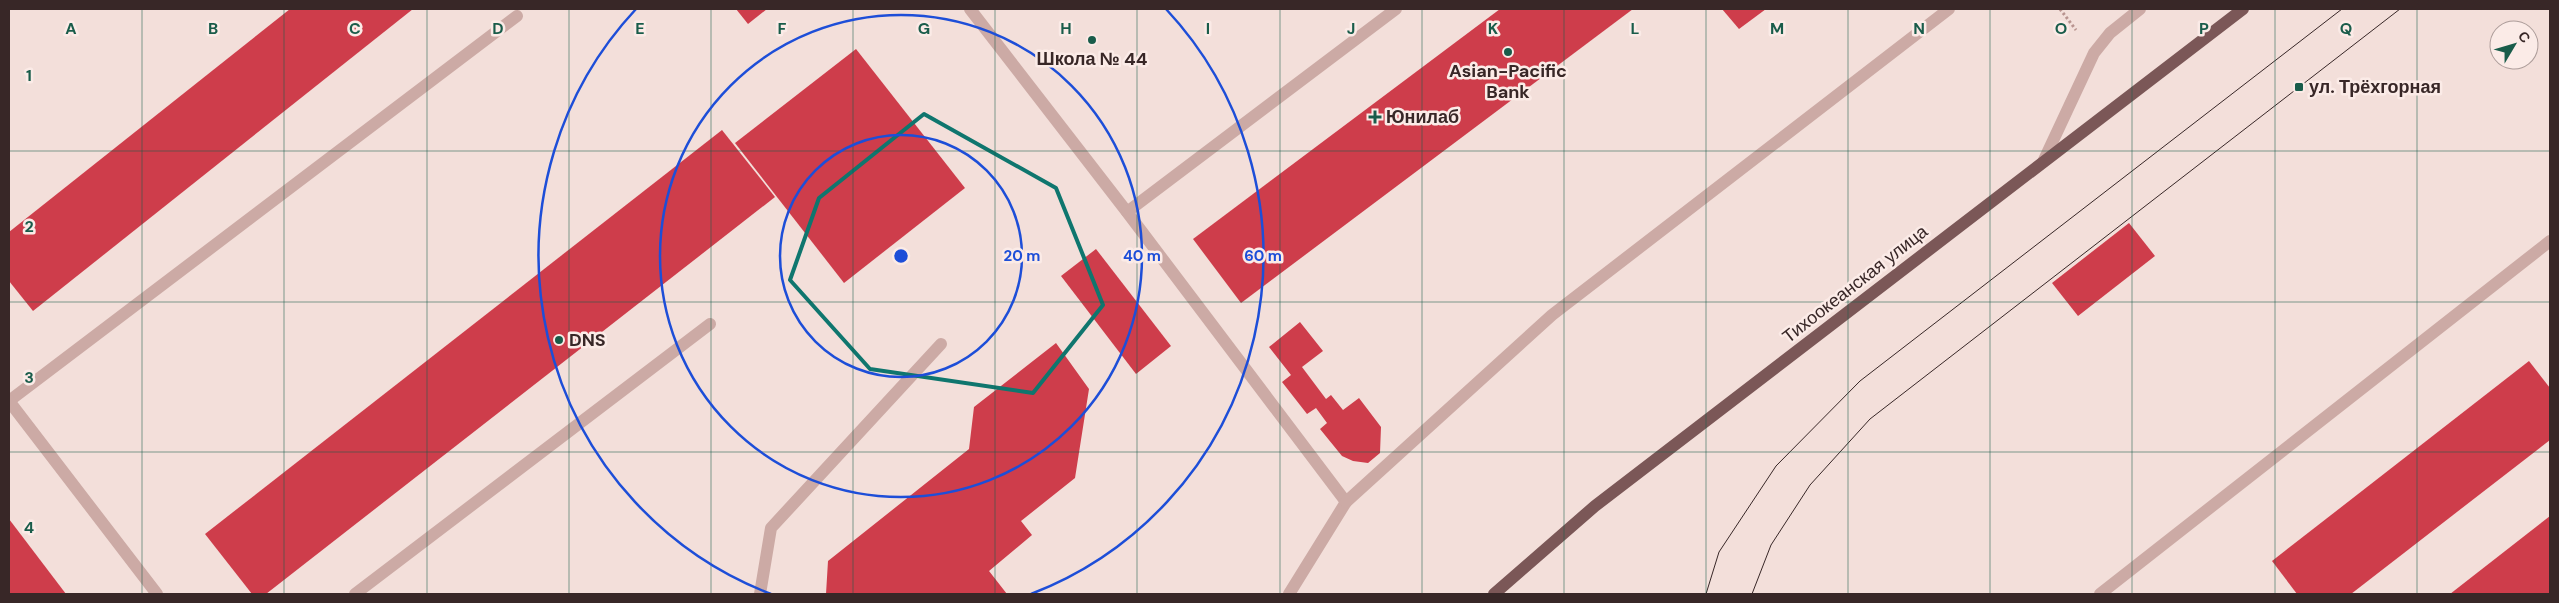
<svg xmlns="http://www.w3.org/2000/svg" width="2559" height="603" font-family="'DM Sans',sans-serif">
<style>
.building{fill:#ce3d4b}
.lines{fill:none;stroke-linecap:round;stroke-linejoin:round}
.path{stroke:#b8938f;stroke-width:3;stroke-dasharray:2.5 2.5;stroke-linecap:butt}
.service{stroke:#ccaaa5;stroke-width:12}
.minor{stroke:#ccaaa5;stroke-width:12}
.primary{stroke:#7b5757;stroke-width:12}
.tram{stroke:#382727;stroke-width:1}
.marked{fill:none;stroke:#0f766e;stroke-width:4;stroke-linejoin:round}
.grid{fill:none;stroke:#195c4a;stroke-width:1;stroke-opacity:0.55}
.ring{fill:none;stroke:#1d4ed8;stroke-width:2.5}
.poi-dot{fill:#195c4a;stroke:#fbebe7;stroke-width:2}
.labels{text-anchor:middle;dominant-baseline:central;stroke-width:5;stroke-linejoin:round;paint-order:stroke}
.poi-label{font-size:18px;font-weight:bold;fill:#382727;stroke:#fbebe7;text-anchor:start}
.street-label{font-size:18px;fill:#382727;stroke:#fbebe7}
.grid-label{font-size:16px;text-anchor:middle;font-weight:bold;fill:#195c4a;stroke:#fbebe7;stroke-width:5;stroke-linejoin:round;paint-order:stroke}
.centre{fill:#1d4ed8;stroke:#fbebe7;stroke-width:2.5}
.ring-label{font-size:15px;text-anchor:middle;font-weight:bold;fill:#1d4ed8;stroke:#fbebe7;stroke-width:5;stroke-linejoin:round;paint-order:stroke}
</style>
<rect width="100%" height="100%" fill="#f3dfda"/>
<g class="building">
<polygon points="290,9 413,9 33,311 9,281 9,232"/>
<polygon points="736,9 767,9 748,24"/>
<polygon points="1500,9 1633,9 1241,303 1193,239"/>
<polygon points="1722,9 1766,9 1739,29"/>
<polygon points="856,49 965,188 844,283 735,143"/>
<polygon points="722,130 775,197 266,594 252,594 205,534"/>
<polygon points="2129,223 2155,256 2078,316 2052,283"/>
<polygon points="1096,249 1171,346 1136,374 1061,276"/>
<polygon points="1300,322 1323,351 1302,367 1326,399 1331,395 1343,410 1359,398 1381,427 1380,453 1368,463 1353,461 1342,456 1320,429 1327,423 1316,408 1307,414 1282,382 1291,375 1269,347"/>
<polygon points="1056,343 1089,389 1075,478 1021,521 1032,535 989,571 1007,594 826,594 828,561 969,449 974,407"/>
<polygon points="2529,361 2550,388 2550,440 2351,594 2297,594 2272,561"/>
<polygon points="2550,516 2550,594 2450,594"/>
<polygon points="9,519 66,594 9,594"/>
</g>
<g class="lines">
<polyline class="path" points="2060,9 2076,30"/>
<g class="service">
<polyline points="970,9 1127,212 1346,502 1289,594"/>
<polyline points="2043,162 2094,53 2110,33 2140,9"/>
<polyline points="1127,212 1396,9"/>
<polyline points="9,401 517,16"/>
<polyline points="9,401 157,594"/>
<polyline points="355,594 710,324"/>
<polyline points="760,594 771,528 941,344"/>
<polyline points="2100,594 2550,241"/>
</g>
<polyline class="minor" points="1346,502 1552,315 1949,9"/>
<polyline class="primary" points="1494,594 1595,506 2243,9"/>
<g class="tram">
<polyline points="1706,594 1719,552 1776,466 1860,381 2342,9"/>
<polyline points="1752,594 1771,545 1810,485 1870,419 2400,9"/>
</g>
</g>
<path class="marked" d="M924,114L1056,188L1103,305L1033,393L870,369L790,280L819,198Z"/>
<path class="grid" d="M142,9V594M284,9V594M427,9V594M569,9V594M711,9V594M853,9V594M995,9V594M1137,9V594M1280,9V594M1422,9V594M1564,9V594M1706,9V594M1848,9V594M1990,9V594M2132,9V594M2275,9V594M2417,9V594M9,151H2550M9,302H2550M9,452H2550"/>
<g class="ring">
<circle cx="901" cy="256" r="121"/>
<circle cx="901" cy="256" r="241"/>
<path d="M771 594A362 362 0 0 1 636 9M1166 9A362 362 0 0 1 1031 594"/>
</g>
<g class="poi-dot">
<circle cx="1092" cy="40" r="5"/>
<circle cx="1508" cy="52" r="5"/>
<rect x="2294" y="82" width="10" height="10" rx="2.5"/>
<path d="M1372.5 109.5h5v5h5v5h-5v5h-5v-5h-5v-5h5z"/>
<circle cx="559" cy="340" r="5"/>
</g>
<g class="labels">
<g class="poi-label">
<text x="1092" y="59" text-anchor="middle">Школа № 44</text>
<text x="1508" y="71" text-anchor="middle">Asian-Pacific<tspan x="1508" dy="21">Bank</tspan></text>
<text x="2309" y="87">ул. Трёхгорная</text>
<text x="1386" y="117">Юнилаб</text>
<text x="569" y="340">DNS</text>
</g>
<g class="street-label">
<text transform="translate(1855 284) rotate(-38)">Тихоокеанская улица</text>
</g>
</g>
<g class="grid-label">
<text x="71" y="34">A</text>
<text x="213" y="34">B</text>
<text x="355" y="34">C</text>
<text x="498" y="34">D</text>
<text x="640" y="34">E</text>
<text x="782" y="34">F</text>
<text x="924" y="34">G</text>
<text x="1066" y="34">H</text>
<text x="1208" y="34">I</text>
<text x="1351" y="34">J</text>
<text x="1493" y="34">K</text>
<text x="1635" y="34">L</text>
<text x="1777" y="34">M</text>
<text x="1919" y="34">N</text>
<text x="2061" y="34">O</text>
<text x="2204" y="34">P</text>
<text x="2346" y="34">Q</text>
<text x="29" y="81">1</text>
<text x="29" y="232">2</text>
<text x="29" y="383">3</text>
<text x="29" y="533">4</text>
</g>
<circle cx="901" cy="256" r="8" class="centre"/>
<g class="ring-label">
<text x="1022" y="261">20 m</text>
<text x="1142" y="261">40 m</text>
<text x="1263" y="261">60 m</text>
</g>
<rect width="2559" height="603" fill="none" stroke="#382727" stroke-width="20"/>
<g transform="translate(2514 45) rotate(52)"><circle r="24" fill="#fbebe7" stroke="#ad9d9a"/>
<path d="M0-4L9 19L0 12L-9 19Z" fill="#195c4a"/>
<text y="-8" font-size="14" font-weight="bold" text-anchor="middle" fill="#382727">С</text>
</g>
</svg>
